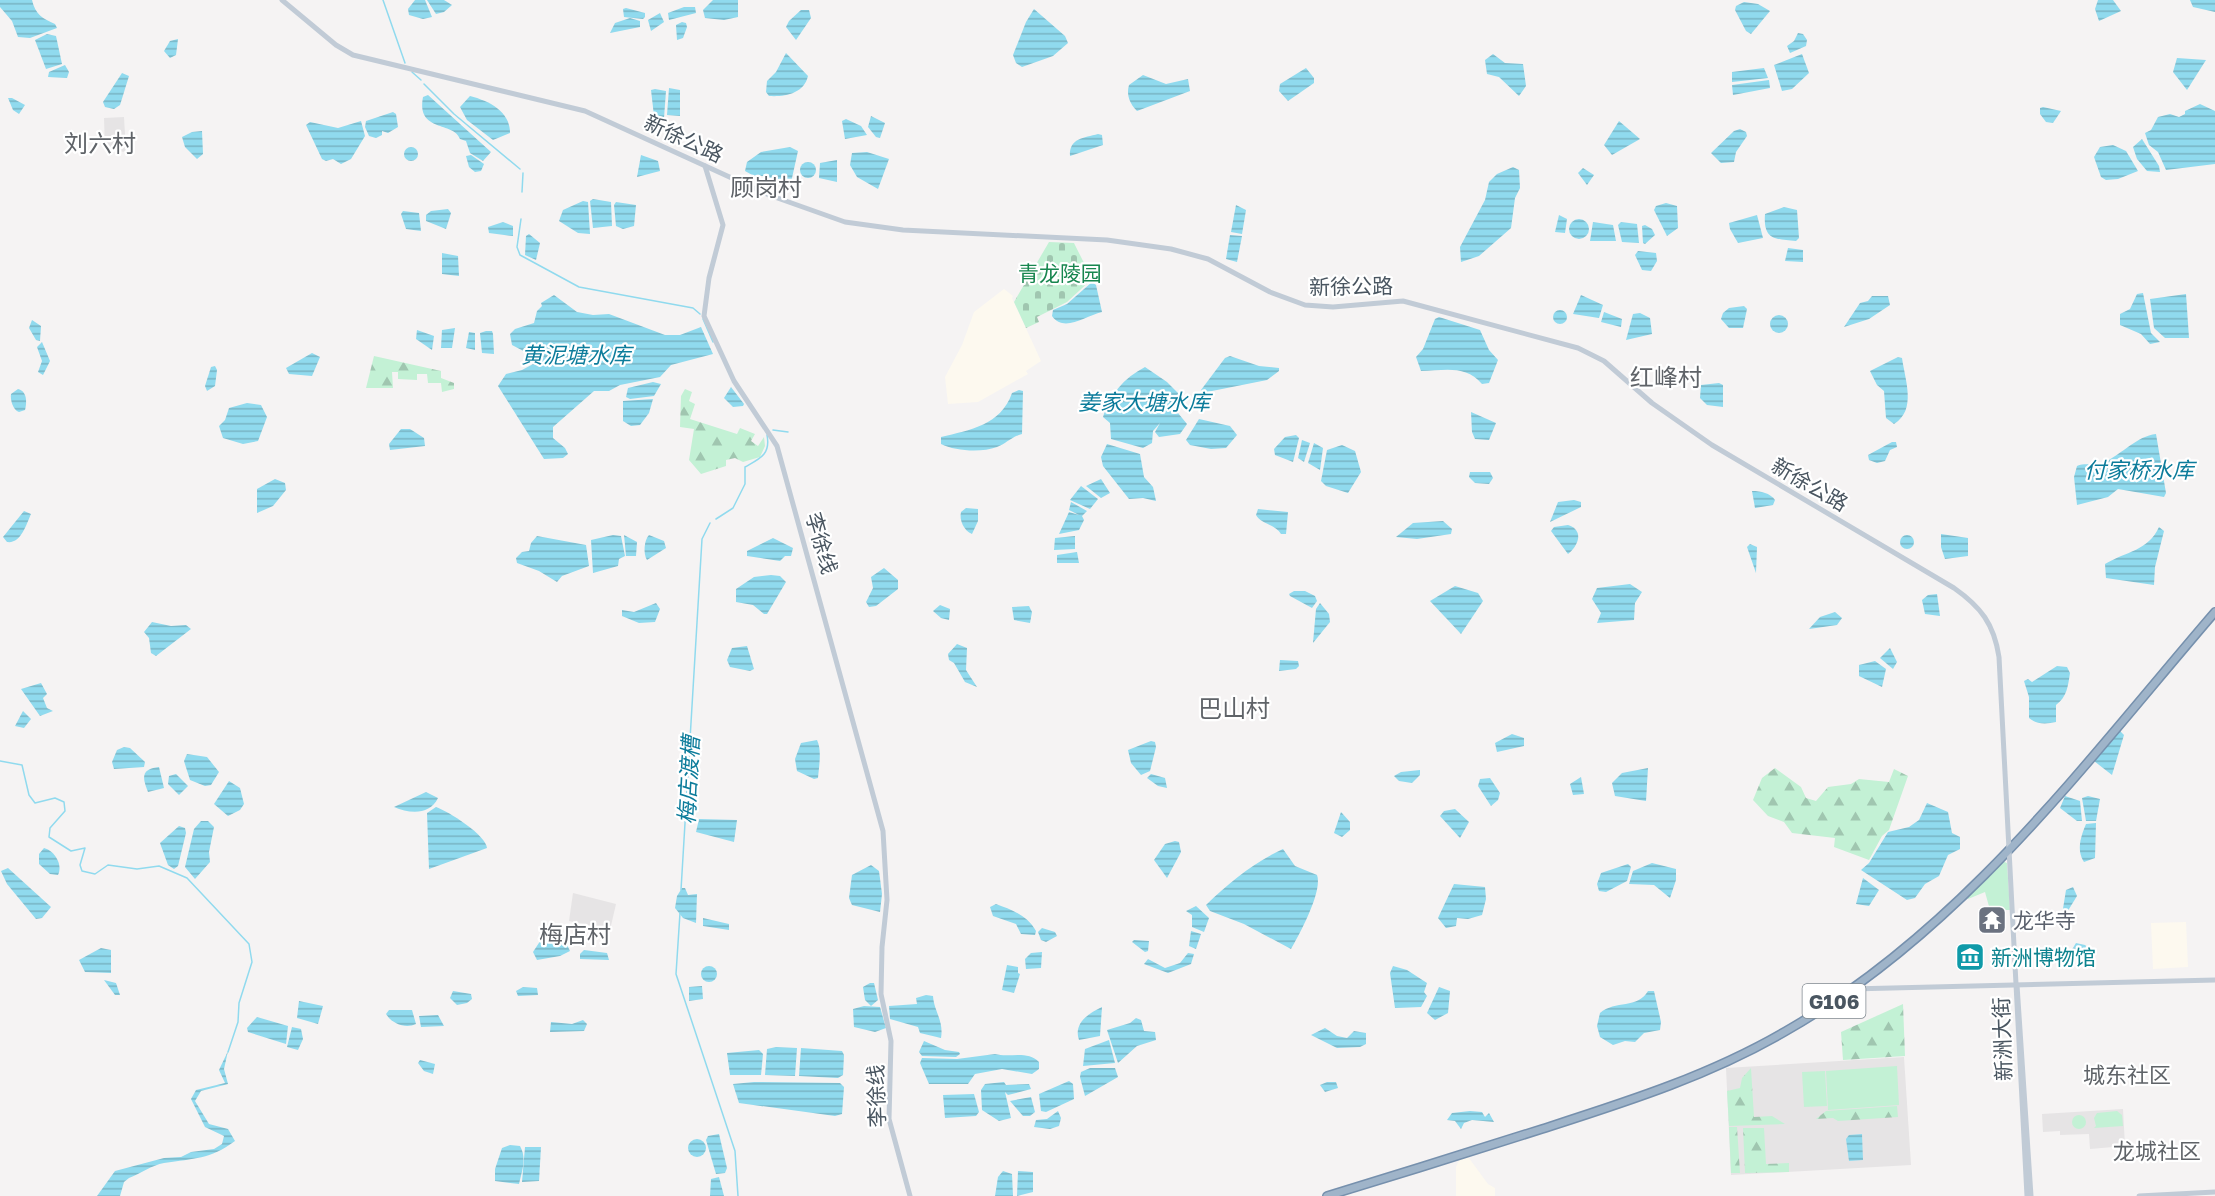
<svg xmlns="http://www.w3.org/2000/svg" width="2215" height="1196" font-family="'Golos Text','Noto Sans SC',sans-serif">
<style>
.commercial{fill:#fdf9ef}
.education{fill:#e6e4e5}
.green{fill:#c3f1d5}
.forest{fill:url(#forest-firs)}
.cemetery{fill:url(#cemetery-stones)}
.water{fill:url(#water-rules)}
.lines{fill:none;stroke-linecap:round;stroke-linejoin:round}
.stream{stroke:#90daee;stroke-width:1.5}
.trunk-casing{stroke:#7690ad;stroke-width:10}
.secondary{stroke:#c1cbd6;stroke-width:5}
.trunk{stroke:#9fb4c9;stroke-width:7}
.labels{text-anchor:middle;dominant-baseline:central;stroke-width:4.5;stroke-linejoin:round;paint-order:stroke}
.shield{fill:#fff;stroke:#808990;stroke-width:1.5}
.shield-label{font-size:20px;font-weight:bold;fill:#4a5661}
.street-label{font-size:21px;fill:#4a5661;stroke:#fff}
.park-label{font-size:21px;fill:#17864f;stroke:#fff}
.worship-label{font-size:21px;fill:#5b616d;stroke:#fff;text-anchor:start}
.culture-label{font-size:21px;fill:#0d838f;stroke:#fff;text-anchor:start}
.water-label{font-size:22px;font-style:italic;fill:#0c7c9b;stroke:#fff}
.neighbourhood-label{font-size:22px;fill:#5f6368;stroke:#fff}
.quarter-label{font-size:24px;fill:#5f6368;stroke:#fff}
</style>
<defs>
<pattern id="forest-firs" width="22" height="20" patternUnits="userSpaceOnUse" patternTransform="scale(1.5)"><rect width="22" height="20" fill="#c3f1d5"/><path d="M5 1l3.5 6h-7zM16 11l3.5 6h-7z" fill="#a0c6b0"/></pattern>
<pattern id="cemetery-stones" width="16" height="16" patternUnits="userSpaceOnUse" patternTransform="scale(1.5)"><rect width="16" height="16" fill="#c3f1d5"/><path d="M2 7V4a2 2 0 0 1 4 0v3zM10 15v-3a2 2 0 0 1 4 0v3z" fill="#a0c6b0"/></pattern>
<pattern id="water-rules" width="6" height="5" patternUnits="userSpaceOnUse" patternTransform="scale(1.5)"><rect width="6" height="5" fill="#90daee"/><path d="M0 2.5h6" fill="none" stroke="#78b4c4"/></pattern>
</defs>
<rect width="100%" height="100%" fill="#f5f3f3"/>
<g class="commercial">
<polygon points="1004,289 1013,296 1012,298 1041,361 1026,371 1028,374 978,402 948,404 945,377 962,345 974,312"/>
<polygon points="2186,922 2188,967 2153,969 2151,923"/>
<polygon points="1466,1154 1488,1184 1495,1188 1495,1196 1456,1196 1456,1167 1461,1156"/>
</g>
<g class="education">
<polygon points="124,117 126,152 105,150 104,118"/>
<polygon points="573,893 616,904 610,930 569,921"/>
<polygon points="1904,1057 1911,1165 1731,1175 1726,1068"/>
<polygon points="2123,1109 2125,1146 2090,1149 2089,1134 2060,1135 2060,1131 2043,1132 2042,1114"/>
</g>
<g class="green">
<polygon points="2002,861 2007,863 2010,910 1990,910 1985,892 1968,899 1966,897"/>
<polygon points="1897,1066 1899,1105 1828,1110 1826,1071"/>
<polygon points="1825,1071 1827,1106 1804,1107 1802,1072"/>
<polygon points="2117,1111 2122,1115 2123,1126 2094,1128 2096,1126 2094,1118 2097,1113"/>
<circle cx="2079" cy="1122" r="7"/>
</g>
<g class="forest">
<polygon points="374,356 441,371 441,378 454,383 454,389 442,392 441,383 428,383 427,374 417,374 417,380 398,379 398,372 392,372 393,388 366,388"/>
<polygon points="685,389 692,392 689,401 695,404 690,419 737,434 740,428 755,434 751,441 758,446 764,437 765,446 760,457 743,462 735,458 726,460 726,466 701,474 689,460 694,429 680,427 681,396"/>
<polygon points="1775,768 1801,787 1806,798 1816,801 1828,787 1851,784 1859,779 1889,782 1894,769 1908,776 1889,830 1882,836 1869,860 1834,847 1835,838 1792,833 1784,822 1768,816 1753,800 1762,778"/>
<polygon points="1903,1004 1905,1056 1843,1060 1841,1032"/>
<polygon points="1751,1068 1754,1117 1772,1116 1785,1124 1729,1126 1727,1091 1740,1088 1742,1078"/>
<polygon points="1897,1106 1898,1117 1838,1121 1833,1118 1816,1119 1826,1111"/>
<polygon points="1729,1127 1737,1127 1740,1173 1731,1173"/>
<polygon points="1743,1128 1764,1128 1766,1164 1789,1163 1789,1172 1745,1173"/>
</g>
<polygon class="cemetery" points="1049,242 1074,243 1092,279 1067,302 1037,317 1039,322 1026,328 1014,302"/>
<g class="water">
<path d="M0,0H32C35,14 43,19 55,24L57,28L30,38L18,37L12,21L0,7Z"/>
<polygon points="415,0 425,0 432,17 423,19 409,15 408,9"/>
<polygon points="427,0 444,0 452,5 444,12 436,14"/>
<polygon points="713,0 738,0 738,17 724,20 705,18 703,10"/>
<polygon points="2098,0 2113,0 2121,11 2099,21 2095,9"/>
<polygon points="2190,0 2215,0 2215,12 2193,7"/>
<polygon points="1744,2 1758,4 1770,11 1751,34 1746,31 1735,10 1736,6"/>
<polygon points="684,7 695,7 696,13 669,20 668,13"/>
<polygon points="626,8 645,13 645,17 643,19 624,17 623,9"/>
<polygon points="1034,9 1065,36 1068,43 1053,56 1022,67 1016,63 1013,55 1026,22"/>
<polygon points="801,10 809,10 811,18 796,40 786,27 789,21"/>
<polygon points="660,13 664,22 651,31 648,20"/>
<polygon points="630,18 640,21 640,27 610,33 615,23"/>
<polygon points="682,22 686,23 687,27 683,38 677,40 676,25"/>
<polygon points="1798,33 1803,34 1807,40 1806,46 1790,53 1787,46 1794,41"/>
<polygon points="47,34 56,36 62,64 46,69 35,40"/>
<polygon points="178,39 176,55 170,58 164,51 170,41"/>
<path d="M786,53L808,76C804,94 784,97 769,96L766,92L767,81L776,72Z"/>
<polygon points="1493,54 1505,63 1523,64 1526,86 1519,96 1499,77 1487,74 1485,60"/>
<polygon points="1802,54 1809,73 1792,89 1782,91 1774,65"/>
<polygon points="2177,58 2206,60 2187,90 2173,72"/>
<polygon points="65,65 69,72 67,78 48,77 49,72"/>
<polygon points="1306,68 1314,78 1314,83 1288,101 1279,91 1280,84"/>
<polygon points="1764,68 1768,78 1732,82 1732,72"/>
<polygon points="122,73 129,76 120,105 114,109 105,107 103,102"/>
<path d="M1143,75L1166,84L1188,79L1190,91L1137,111C1130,104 1126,95 1129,85Z"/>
<polygon points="1769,80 1770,88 1733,95 1732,85"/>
<polygon points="669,88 680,90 680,116 667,115"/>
<polygon points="655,89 666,91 664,118 654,116 651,90"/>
<path d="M428,95L491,152L483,161L470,153L466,141L460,139C454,121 416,133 423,97Z"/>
<path d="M470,96C489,101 510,111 510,133L493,140L467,120L460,107Z"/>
<polygon points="8,98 12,98 25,105 19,114 13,110"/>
<polygon points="2200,104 2215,111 2215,164 2166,170 2158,152 2149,145 2145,133 2151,130 2158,117 2170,114 2179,117 2185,114 2185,111"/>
<polygon points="2043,107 2061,111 2053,123 2046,122 2040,114 2040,108"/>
<polygon points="393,112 396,114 398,127 388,133 382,131 382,135 376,138 369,136 365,127 366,121"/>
<polygon points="871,116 885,123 880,138 876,137 868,127"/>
<polygon points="846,119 861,126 867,135 845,139 842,121"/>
<polygon points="361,121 365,136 351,159 341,164 333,159 326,161 322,159 306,125 310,122 338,128"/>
<polygon points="1619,121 1640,139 1612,155 1604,145"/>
<polygon points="1740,129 1746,132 1747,136 1736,152 1734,162 1721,163 1711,153 1734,131"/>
<polygon points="202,131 203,154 197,159 185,147 182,137 192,132"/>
<path d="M1098,134L1102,135L1103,145L1070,156C1069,138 1084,138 1098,134Z"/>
<polygon points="2142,139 2159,166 2160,172 2147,171 2137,159 2133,147"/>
<polygon points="2113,145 2126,151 2138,171 2118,179 2106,180 2101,177 2094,157 2100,147"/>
<circle cx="411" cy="154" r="7"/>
<polygon points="790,147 798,151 790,187 773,183 768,176 754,176 745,171 747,162 761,152"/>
<polygon points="867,152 889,159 878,189 857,177 850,165 852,153"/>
<polygon points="471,155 484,164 481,171 475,172 469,167 466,156"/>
<polygon points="641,155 658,161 660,171 637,177"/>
<polygon points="837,160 837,182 819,178 820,163"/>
<circle cx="808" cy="170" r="8"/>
<polygon points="1513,167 1519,170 1520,188 1515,198 1511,228 1479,256 1461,262 1460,247 1485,200 1489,182 1497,174"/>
<polygon points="1583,168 1594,175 1587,185 1578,173"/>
<polygon points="593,199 611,202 612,226 593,228 590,201"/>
<polygon points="583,201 588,202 590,234 578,233 559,221 563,210"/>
<polygon points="616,202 636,205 634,226 623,229 616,226 614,205"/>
<polygon points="1666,203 1677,206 1678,228 1667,236 1654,210 1656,206"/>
<polygon points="1236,205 1246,210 1242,234 1231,232"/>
<path d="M1784,207L1797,210L1799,238L1796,241C1775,239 1763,240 1765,214Z"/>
<polygon points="448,209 451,213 446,229 426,221 426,215 431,211"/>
<polygon points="403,211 419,213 421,231 406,229 401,214"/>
<polygon points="1559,215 1567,219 1565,233 1555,232"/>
<polygon points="1757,215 1763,238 1738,243 1730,229 1729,223"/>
<circle cx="1579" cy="229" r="10"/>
<polygon points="503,222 513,226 513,236 489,233 488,227"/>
<polygon points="1593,222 1613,225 1616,241 1590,241"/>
<polygon points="1621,222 1637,224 1639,243 1622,242 1618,225"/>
<polygon points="1645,225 1652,229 1655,235 1645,244 1643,243 1642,226"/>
<polygon points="529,234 540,243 536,260 525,255 526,236"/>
<polygon points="1230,235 1242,236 1237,262 1226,259"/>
<polygon points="1788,248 1803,250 1803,262 1785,261"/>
<polygon points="1638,251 1656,253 1657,261 1651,271 1642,270 1635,255"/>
<polygon points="442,253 458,256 459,276 442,274"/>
<path d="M1092,282L1096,285L1102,312C1085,316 1064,333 1052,316L1053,310L1067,304Z"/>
<polygon points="2143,293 2151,333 2160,342 2150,344 2141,334 2120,325 2120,314 2130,309 2137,294"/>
<polygon points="2186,294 2189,338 2165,338 2154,328 2150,299"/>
<polygon points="554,295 577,312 593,315 609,314 665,335 680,335 701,327 713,354 671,365 660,377 620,385 609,391 594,391 553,427 553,438 565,448 568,454 563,458 544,459 498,386 506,374 522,370 535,363 531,355 512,345 510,334 515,329 534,323 537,311 542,306 541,303"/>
<polygon points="1581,295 1603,305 1599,318 1573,314"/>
<polygon points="1872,296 1888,296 1890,305 1869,319 1844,327 1860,303 1868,301"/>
<polygon points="1744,306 1747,309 1743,328 1729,328 1721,319 1723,313 1729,308"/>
<circle cx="1560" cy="317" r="7"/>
<polygon points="1604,312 1622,319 1621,327 1601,322"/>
<polygon points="1640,313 1650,318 1652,334 1626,340 1633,314"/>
<circle cx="1779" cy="324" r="9"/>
<path d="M1439,317L1480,330L1489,350L1498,360L1489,383L1482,384C1465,364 1443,371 1421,371L1416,357L1423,349L1435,319Z"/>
<polygon points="32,320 41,326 40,341 36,340 29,328"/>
<polygon points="455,328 452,348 441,348 442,330"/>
<polygon points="417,330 434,336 432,350 416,339"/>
<polygon points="486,331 492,331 493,334 494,354 482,353 480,333"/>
<polygon points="469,332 475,333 475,350 466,348"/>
<polygon points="42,342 50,361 43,375 38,372 42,361 37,347"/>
<polygon points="312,353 320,357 312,376 289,374 286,368"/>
<polygon points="1230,356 1259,366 1279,368 1279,371 1267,380 1202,393 1201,390 1225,358"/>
<path d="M1898,357L1902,358C1905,380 1917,410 1894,424L1886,418L1884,391L1877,385L1870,371Z"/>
<polygon points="215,366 217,370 215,386 207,391 205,386 211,367"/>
<path d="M1145,367L1167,382L1179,394L1178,413L1187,424L1180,434L1159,437L1155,432L1160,423L1153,431L1152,443L1143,448L1111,439L1110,423L1103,417C1109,395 1124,378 1145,367Z"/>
<polygon points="653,382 661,384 654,396 630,399 626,397 628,388"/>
<polygon points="1719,383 1723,385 1723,407 1707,405 1700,398 1701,385"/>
<polygon points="731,387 744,404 743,406 733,407 724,398"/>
<path d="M18,389C27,391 27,402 25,410L19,412C13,410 10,400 11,394Z"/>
<path d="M1019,390L1023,391L1022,434C1011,437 1006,444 997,447C981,453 955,451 941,444V437C970,430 1001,425 1012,393Z"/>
<polygon points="653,399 649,413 640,425 631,426 623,421 623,401"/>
<polygon points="247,403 261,405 267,417 258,441 243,444 223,438 219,426 225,420 229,408"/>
<polygon points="1471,412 1496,423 1489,440 1475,439 1472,432"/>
<polygon points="1199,419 1230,426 1237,435 1226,448 1211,449 1190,445 1186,440"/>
<polygon points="401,429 410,429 424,438 425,446 390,450 389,444"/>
<path d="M2156,434L2166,493L2164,497L2118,489L2108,497L2077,505L2074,477L2077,466C2086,462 2096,467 2105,462C2122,454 2137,436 2156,434Z"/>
<polygon points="1296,435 1299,438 1293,462 1275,455 1274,449 1285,437"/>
<polygon points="1302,440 1310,443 1304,462 1298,458"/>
<polygon points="1892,442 1896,442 1897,447 1890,450 1885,461 1877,463 1869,460 1868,455"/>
<polygon points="1314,443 1323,448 1320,470 1308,463"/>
<polygon points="1107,444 1140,454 1144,477 1153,487 1156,501 1143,498 1129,499 1103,466 1101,457"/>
<polygon points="1342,445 1355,451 1361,472 1348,493 1326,486 1321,481 1327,450"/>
<polygon points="1470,472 1490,472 1493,478 1489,484 1475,483 1469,477"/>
<polygon points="275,479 285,483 286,490 273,506 257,513 257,489"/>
<polygon points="1101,479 1110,493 1101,498 1086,486"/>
<polygon points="1081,486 1098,499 1090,509 1070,500"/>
<path d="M1752,491C1761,491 1770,493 1775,500L1773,505L1755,508Z"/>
<polygon points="1574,500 1581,502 1581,507 1550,522 1558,502"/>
<polygon points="1071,502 1087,511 1082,516 1084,520 1079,530 1059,534 1069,512 1079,515 1069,510"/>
<path d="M966,508L978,509V521L972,534C964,531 959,520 961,512Z"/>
<path d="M1258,509L1288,512L1286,534H1281C1275,524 1261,524 1256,515Z"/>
<path d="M24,511L31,514C26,525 21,544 7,542L3,537Z"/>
<polygon points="1443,521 1452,529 1451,534 1417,539 1396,537 1413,523"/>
<path d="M1568,525C1584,530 1579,545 1568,554L1551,531L1554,527Z"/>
<path d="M2159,527L2164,531L2155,567L2154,585L2106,578L2105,564C2127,551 2148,551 2159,527Z"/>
<polygon points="1941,534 1968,538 1968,556 1945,559 1941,547"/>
<circle cx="1907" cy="542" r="7"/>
<polygon points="613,535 621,536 625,556 619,559 618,566 593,573 591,540"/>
<polygon points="624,535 637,542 636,556 626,556"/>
<path d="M649,535L664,541L666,548L647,560C643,554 644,540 649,535Z"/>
<polygon points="537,536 586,545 589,566 562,576 557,582 539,571 517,563 516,558 522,552 529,551 531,543"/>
<polygon points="1075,536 1075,549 1054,550 1055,538"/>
<polygon points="773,538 793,548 791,556 785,556 780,561 747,556 747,551"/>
<polygon points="1750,544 1757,547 1756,573 1747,547"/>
<polygon points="1077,552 1079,563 1057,563 1057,555"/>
<polygon points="884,568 898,580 898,589 876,606 869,607 866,602 873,588 871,577"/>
<polygon points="771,575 780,576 786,582 767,614 764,614 753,605 736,602 736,589 754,577"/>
<polygon points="1630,584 1642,592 1635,603 1634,620 1597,623 1601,613 1592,599 1597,588"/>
<polygon points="1455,586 1478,593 1483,601 1461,634 1430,601"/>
<polygon points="1294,591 1305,591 1315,596 1317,601 1312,608 1290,596 1289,594"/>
<polygon points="1937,594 1940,616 1925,614 1922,600 1928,595"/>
<polygon points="656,603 660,609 655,622 639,623 622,616 622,610 634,612"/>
<polygon points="1320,603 1329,614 1330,622 1313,643 1316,609"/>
<polygon points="940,605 950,609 949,620 941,618 933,611"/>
<polygon points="1029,606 1032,612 1030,623 1014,620 1012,607"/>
<polygon points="1835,612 1842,618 1837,625 1809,629 1820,617"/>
<polygon points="152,622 171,626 186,625 191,629 156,656 151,653 149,638 144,632"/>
<polygon points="957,644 967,648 966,670 977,687 965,682 954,663 949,660 948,654"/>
<polygon points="747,646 754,669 750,671 730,667 727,660 732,648"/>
<polygon points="1890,648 1897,662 1893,669 1880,658"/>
<polygon points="1280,660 1298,661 1299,666 1296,669 1279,671"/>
<polygon points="1875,661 1886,669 1882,687 1859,676 1859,665"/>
<path d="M2057,666L2067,667L2070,673C2068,686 2067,697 2056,705V722C2047,724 2037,725 2029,718V697L2024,681L2028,679L2032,682Z"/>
<polygon points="41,683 47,694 43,698 47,708 53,711 40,716 21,689"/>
<polygon points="23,711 31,719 24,728 15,726"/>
<polygon points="2120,731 2124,735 2112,775 2094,761"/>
<polygon points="1512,734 1524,738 1524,746 1497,752 1495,743"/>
<path d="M817,740C822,750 819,766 818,778L814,779L797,771L795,759L801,743Z"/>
<polygon points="1151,741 1155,742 1156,747 1150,771 1141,775 1131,763 1128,750"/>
<polygon points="124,747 130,748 145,762 144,767 114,769 112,762 117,750"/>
<polygon points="187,754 207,757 219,772 211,785 205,786 190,780 184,761"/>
<path d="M159,767L164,788L148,792C142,777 141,769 159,767Z"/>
<polygon points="1648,768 1646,801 1615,796 1612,783 1622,773"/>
<polygon points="1420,770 1420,775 1412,783 1399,781 1394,776 1401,772"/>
<polygon points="176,774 188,786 179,795 168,784 169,776"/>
<polygon points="1151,774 1165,778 1167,788 1158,786 1147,778"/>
<polygon points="1581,777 1584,794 1573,795 1570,784"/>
<polygon points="1490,778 1500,793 1498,800 1491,806 1478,786 1480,779"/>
<polygon points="229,781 240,788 244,804 240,810 228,816 214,804"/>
<path d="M426,792L438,798C430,815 410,814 394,807Z"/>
<polygon points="2065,796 2080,801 2082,821 2077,821 2060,808"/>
<polygon points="2088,796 2100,799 2096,821 2086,821 2082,798"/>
<polygon points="1927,803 1948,812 1952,833 1960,837 1960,849 1948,855 1939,876 1925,884 1915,898 1907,900 1861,870 1869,863 1888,832 1909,827 1919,820"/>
<path d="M436,807C448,811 486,835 487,848L429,869L427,813Z"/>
<polygon points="1455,809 1469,822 1460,838 1440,816 1444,811"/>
<polygon points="1341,812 1350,822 1350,830 1342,837 1334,833"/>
<polygon points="699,819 737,820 734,842 696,832"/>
<polygon points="201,821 208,821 214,827 209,852 210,862 195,879 185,867 194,829"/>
<path d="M2096,823L2095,858L2084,862C2076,850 2081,836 2086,824Z"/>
<polygon points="179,826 185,828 186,833 178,866 174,869 168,865 160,843"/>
<polygon points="1175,841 1179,842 1181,852 1167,878 1154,860 1165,844"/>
<path d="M44,848C55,851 63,865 58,875L50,874L39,864V854Z"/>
<path d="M1283,849L1295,866L1317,875C1323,891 1299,935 1291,949L1244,924L1210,911L1206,905C1230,882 1253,863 1283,849Z"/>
<polygon points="1652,863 1676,869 1676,880 1670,898 1654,885 1629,884 1633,871"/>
<polygon points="1628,864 1631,867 1627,881 1606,892 1599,891 1597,884 1601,873"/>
<polygon points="871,865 879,871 882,894 880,912 852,905 849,898 852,875"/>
<polygon points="8,868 51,907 42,918 36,919 7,884 1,871"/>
<polygon points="1863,878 1879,890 1869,906 1856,904"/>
<polygon points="1454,884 1485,887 1486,899 1482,915 1468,919 1457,918 1456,926 1446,928 1438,918"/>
<polygon points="2073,887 2077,896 2069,909 2062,915 2066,890"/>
<polygon points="682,888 685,888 688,895 697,894 696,923 683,918 675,908 677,896"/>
<path d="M996,904C1012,910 1027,915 1036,931L1035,935L1021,934L1016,924L993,916L990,907Z"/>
<polygon points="1196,906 1209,918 1204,932 1192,927 1192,915 1186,911"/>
<polygon points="703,918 729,924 729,930 703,926"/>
<polygon points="552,923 559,928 570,951 560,956 537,960 533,952"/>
<polygon points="1042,928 1055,932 1057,936 1046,942 1041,940 1038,932"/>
<polygon points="1191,931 1201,934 1196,949 1189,946"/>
<polygon points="1134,940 1149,941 1148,951 1145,952 1132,942"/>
<polygon points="2076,943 2085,945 2092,951 2090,961 2068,956"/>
<polygon points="101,948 111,950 111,973 85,972 79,960"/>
<polygon points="584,950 607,953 609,960 580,959 580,954"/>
<polygon points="1042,952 1041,968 1026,969 1025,959 1031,953"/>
<polygon points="1188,953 1194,954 1191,964 1168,973 1144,964 1148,959 1165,968 1180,963"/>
<polygon points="1007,965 1018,967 1018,973 1020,974 1014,993 1002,990"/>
<polygon points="1393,966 1407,970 1427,983 1424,992 1427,996 1421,1007 1395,1008 1390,973"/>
<circle cx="709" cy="974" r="8"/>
<polygon points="104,980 116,983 120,995 115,995"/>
<polygon points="870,983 874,983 878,1000 871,1006 865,1000 863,987"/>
<polygon points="702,986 703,999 689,1001 689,987"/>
<polygon points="523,987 537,988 538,995 518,996 516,991"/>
<polygon points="1439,987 1450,991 1448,1013 1435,1020 1427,1013"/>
<polygon points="453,991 471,994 472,999 467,1003 457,1005 450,998"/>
<path d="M1648,991H1654L1661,1022L1660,1030L1644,1033L1635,1042L1625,1041L1613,1045L1600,1037L1597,1026L1600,1013C1615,1000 1638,1009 1648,991Z"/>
<path d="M926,995L933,996C934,1011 944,1021 941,1038L920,1033L918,1027L890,1019L889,1006L917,1004L916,998Z"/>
<polygon points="299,1001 323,1006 318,1024 297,1018"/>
<polygon points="864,1006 880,1007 886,1028 875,1032 854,1027 853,1009"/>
<path d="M1102,1007L1100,1036L1079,1040C1073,1023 1089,1013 1102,1007Z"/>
<path d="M389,1010H412L416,1024C406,1029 392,1024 386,1014Z"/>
<polygon points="438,1015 444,1026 421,1027 419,1016"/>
<polygon points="257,1017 288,1026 286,1044 248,1032 247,1028"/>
<polygon points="1136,1018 1141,1020 1144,1031 1155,1032 1156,1040 1137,1046 1118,1063 1107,1030 1130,1023"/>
<polygon points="583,1020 587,1024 584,1031 550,1032 551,1022 572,1024"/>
<polygon points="292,1027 301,1029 303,1039 298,1050 287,1047"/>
<polygon points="1325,1028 1337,1036 1347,1038 1354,1031 1366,1033 1366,1044 1360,1047 1337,1048 1311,1035"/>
<polygon points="1109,1040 1115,1063 1083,1066 1085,1049"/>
<polygon points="924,1041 945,1050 959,1052 960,1054 956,1057 922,1056 919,1052"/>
<polygon points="776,1047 797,1048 795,1076 765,1075 767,1049"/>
<polygon points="801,1048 842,1051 844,1055 843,1075 838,1078 799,1076"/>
<polygon points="759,1050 763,1054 761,1075 730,1075 727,1053"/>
<path d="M228,1051L224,1069L228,1084L201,1091L195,1101L209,1124L228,1129L235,1141C209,1160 195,1158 164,1163C152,1165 140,1174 129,1178L124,1182L120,1196H97L115,1171L164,1158L181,1157L191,1152L214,1149L222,1144L224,1136L205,1127L191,1099L196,1090L225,1083L219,1070Z"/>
<path d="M995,1054C1009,1058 1028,1050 1039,1062V1069L1032,1074L1002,1069L975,1074L968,1084H929L920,1063L922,1058L957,1059Z"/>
<polygon points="420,1060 435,1064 433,1074 424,1071 418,1063"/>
<polygon points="1090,1068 1115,1068 1118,1077 1085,1096 1080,1077 1081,1072"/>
<polygon points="1069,1081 1073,1084 1074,1099 1046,1112 1041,1111 1039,1094"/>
<polygon points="754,1082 840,1083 844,1087 842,1114 835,1116 739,1103 733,1084"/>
<polygon points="1004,1082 1006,1085 1029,1084 1031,1089 1008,1095 1005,1092 1011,1118 999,1121 982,1110 981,1090 985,1084"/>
<polygon points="1327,1082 1336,1082 1338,1088 1325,1092 1320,1085"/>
<polygon points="974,1094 979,1112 976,1116 945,1118 943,1095"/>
<polygon points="1031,1097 1035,1112 1030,1116 1023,1116 1010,1101"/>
<polygon points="1058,1111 1061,1118 1059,1126 1050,1129 1034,1127 1036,1120 1047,1119"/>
<polygon points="1470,1111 1482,1112 1485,1117 1489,1113 1494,1122 1472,1120 1464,1123 1461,1129 1455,1121 1447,1120 1452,1113"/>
<polygon points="719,1134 727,1168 725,1173 716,1174 706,1140 708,1136"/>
<polygon points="1862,1134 1863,1160 1849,1161 1846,1139 1849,1135"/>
<circle cx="697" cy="1148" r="9"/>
<path d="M510,1145L520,1146C527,1158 522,1171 519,1184L495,1181V1169L502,1148Z"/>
<polygon points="525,1147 541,1147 539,1181 522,1182"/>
<polygon points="1003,1171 1012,1174 1013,1196 995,1196 998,1177"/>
<polygon points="1018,1171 1033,1172 1033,1192 1017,1196"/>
<polygon points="719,1177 724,1196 710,1196 711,1179"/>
</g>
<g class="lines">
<g class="stream">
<polyline points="383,0 405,63"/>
<polyline points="412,72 421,80"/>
<polyline points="424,84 454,114 520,169"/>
<polyline points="522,192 523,173"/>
<polyline points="521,219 517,247 520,255 579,287 693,308 700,314"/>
<polyline points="703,319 713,342"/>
<polyline points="773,430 788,432"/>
<path d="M716,519L733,508L745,484V467C759,459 771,455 767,435"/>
<polyline points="0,761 22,765 29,795 35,803 55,798 64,802 65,811 50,828 49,837 71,851 85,848 80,865 82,871 95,874 108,865 137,869 159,866 187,878 249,944 252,962 239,1003 238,1022 228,1052"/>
<polyline points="681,890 702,539 710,523"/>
<polyline points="680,913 676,974 735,1151 738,1196"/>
</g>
<g class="trunk-casing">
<path id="trunk" d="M1327,1196C1399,1174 1470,1152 1542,1129C1626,1102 1709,1076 1786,1031C1963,930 2084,764 2215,612"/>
</g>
<g class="secondary">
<path d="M282,0L336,45L353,55L585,111L769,195L845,222L903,230L1107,240L1171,249L1208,259L1270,292L1305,305L1333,307L1403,301L1578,348L1604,361L1652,403L1712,445L1954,588C1981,607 1994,624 1999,657L2027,1196"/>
<polyline points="705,166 723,225 709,278 704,316 734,381 777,446 883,831 887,900 882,947 881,994 891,1041 889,1119 910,1196"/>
<polyline points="2017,985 2031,1196"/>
<polyline points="1851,989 2215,980"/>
<polyline points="2139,1196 2215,1192"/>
</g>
<use href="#trunk" class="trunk"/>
</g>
<defs>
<g id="temple-square" transform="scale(1.5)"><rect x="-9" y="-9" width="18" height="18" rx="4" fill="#6b7280" stroke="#fff"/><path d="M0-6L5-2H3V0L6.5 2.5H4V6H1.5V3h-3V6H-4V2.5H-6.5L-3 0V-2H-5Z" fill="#fff"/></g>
<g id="museum-square" transform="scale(1.5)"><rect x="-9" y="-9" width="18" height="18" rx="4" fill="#0f9aa8" stroke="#fff"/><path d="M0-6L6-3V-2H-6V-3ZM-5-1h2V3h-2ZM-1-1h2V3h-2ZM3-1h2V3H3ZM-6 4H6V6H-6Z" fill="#fff"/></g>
</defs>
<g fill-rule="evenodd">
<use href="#temple-square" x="1992" y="920"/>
<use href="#museum-square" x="1970" y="957"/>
</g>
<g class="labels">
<rect class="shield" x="1802.5" y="984" width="63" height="34" rx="4.5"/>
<g class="shield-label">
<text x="1834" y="1001">G106</text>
</g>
<g class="street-label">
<text transform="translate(684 138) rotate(25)">新徐公路</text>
<text transform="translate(1351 286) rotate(-1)">新徐公路</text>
<text transform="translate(1810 484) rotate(30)">新徐公路</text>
<text transform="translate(822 543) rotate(74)">李徐线</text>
<text transform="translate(2002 1039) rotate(-92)">新洲大街</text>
<text transform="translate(876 1096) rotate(-92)">李徐线</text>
</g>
<g class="park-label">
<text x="1060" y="273">青龙陵园</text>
</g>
<g class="worship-label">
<text x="2013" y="920">龙华寺</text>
</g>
<g class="culture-label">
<text x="1991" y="957">新洲博物馆</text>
</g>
<g class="water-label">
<text x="576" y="354">黄泥塘水库</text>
<text x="1144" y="401">姜家大塘水库</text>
<text x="2139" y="469">付家桥水库</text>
<text transform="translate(688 780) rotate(-87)">梅店渡槽</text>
</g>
<g class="neighbourhood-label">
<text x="2127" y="1074">城东社区</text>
<text x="2157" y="1150">龙城社区</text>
</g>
<g class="quarter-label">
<text x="100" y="142">刘六村</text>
<text x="766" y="186">顾岗村</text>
<text x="1666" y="376">红峰村</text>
<text x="1234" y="707">巴山村</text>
<text x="575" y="933">梅店村</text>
</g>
</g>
</svg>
